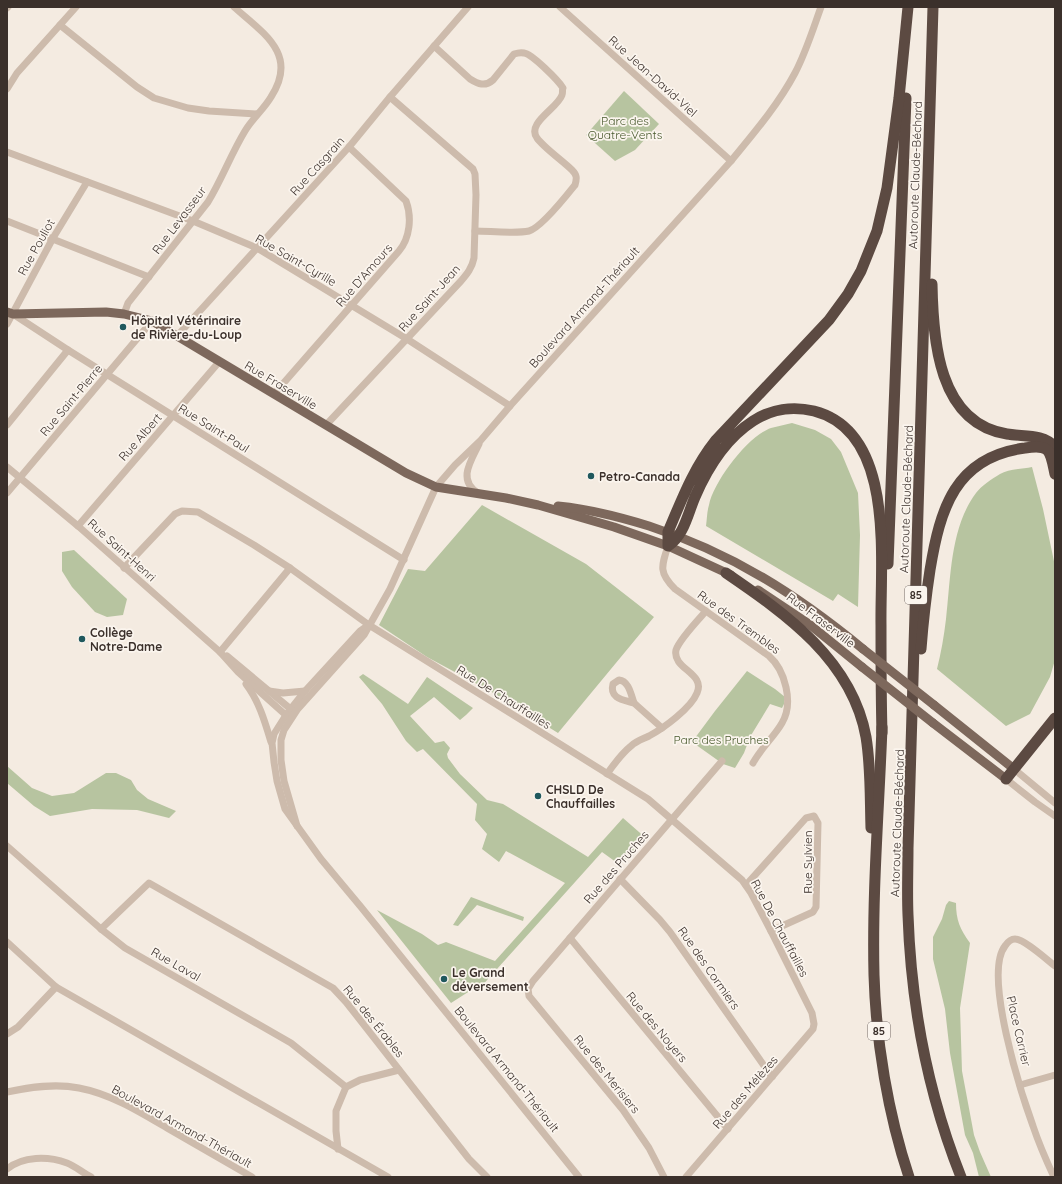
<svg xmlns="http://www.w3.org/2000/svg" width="1062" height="1184" font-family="Quicksand,sans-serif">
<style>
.green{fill:#b7c4a0}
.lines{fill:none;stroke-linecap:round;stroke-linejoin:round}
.minor{stroke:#cdbbac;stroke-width:7}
.major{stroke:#7d685c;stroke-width:9}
.highway{stroke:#5c4a42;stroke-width:11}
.major-bridge{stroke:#7d685c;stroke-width:9}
.poi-dot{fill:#1f585d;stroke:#fbf5ee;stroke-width:1.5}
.labels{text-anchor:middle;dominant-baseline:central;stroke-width:3.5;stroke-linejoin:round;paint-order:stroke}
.shield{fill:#fbf5ee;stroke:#756b66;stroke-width:1}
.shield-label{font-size:11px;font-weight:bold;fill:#3b302b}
.street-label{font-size:12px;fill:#3b302b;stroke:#fbf5ee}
.park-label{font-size:12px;fill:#495a2e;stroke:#fbf5ee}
.poi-label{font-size:12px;font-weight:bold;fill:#3b302b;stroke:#fbf5ee;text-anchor:start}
</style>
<rect width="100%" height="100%" fill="#f4ebe1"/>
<g class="green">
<polygon points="624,91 659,124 635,150 615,161 586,135"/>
<path d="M792,423L815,430L831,439L841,452L858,493L860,535L858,607L838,594L833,601L706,526C707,519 707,511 709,505C714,481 748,436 771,428C778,426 785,425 792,423Z"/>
<path d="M1032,467L1043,509L1055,566V660L1050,677L1030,714L1006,726L937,669C941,653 944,636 946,619C951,577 950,528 976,493C981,486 992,479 1000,474C1008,469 1022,469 1032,467Z"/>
<polygon points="482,505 586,564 654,617 558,733 490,691 427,657 379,625 408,569 425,571"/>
<polygon points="74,550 127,599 123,615 107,617 95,612 72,587 62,571 62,552"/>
<polygon points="747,671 775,689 785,697 784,704 782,708 770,704 750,737 744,753 735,768 723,764 692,742 715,711"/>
<polygon points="363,674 408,704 427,677 473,708 466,715 460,720 434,697 410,716 435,743 444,741 450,748 447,754 448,758 460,774 487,800 503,804 588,857 623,818 647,839 620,865 602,852 479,989 476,987 451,1003 377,910 422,934 438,945 446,942 495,961 565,883 506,851 499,862 482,849 487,834 475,820 477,804 423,749 417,752 406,741 382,704 359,677"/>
<polygon points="7,766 32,788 52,796 74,793 106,773 116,773 131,780 137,790 148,799 176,811 169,818 137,810 92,809 50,816 34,806 7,783"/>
<polygon points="471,897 524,917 523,921 477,905 458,926 453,925"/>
<path d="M949,901L956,903C956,920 960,929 970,943L960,1008L962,1071L974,1135L980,1152L991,1177H979L973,1153L965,1135L950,1053L945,1009L933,959V937L942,919L946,905Z"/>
</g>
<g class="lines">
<g class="minor">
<polyline points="560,7 731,161"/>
<polyline points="7,8 8,7"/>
<polyline points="60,25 137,87 154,98 188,108 209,111 257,114"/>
<path d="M434,46L470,79C478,84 485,87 493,80L514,54C517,53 520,52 524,53C532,54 558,80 563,88C562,90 563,93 562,95C558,108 526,123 537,138C543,147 563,161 572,170C577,175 577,178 575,185C567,195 541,228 529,231C516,234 489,231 475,231"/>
<polyline points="7,89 17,73 76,7"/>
<polyline points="7,152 193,221 257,248 407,339 510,406"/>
<polyline points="7,221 149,277"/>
<polyline points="13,314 68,350 404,560"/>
<path d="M124,314L128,303L208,202C222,179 231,154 245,131C252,119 264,109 271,97C299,54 263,33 234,7"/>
<polyline points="7,324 53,238 87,182"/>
<polyline points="177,336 349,147 390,97 468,7"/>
<path d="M274,394L399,251C410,238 412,217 406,201L349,147"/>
<polyline points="7,425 68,350"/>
<path d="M326,425C371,377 416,329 461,281C467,274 472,268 474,258L476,195L475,174L473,169L390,97"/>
<polyline points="7,467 78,526 220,652 238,672 289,718"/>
<polyline points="7,493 152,321"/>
<path d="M478,493C457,480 471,461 479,444"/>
<polyline points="78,526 219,362"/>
<path d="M668,546C661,567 659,573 675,589L769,656C785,670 794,703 782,723C774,737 761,748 753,763"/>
<polyline points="124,568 175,514 182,511 198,512 254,545 290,568 369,625 648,799 742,880 751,893 771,931 812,1013 814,1024 813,1029 686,1177"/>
<polyline points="367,626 360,631 305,691 286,715 274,734 272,743 274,762 277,781 285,809 321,859 361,907 579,1177"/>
<polyline points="220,652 290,568"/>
<polyline points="227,656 293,711"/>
<path d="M619,680C629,681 631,695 634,703C624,700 609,699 613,684Z"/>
<path d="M246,684C259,701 265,722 271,742"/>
<polyline points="269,691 283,693 305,691"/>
<polyline points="634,703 662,728"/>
<polyline points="1014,769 1055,803"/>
<path d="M607,774C614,764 621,754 631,746C636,741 643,739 649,736C664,728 691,708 697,693C706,673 672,669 676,650C679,640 698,620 706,611"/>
<polyline points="1006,779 1035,802 1055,816"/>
<path d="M297,826L284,781L281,760V740L284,730L297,710L364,635L390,589L436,487L455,465L481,440L510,406L731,161C754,133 778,105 795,73C806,52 813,29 821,7"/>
<polyline points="7,846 101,929 125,948 291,1043 346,1087"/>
<polyline points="620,879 660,920 670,932 772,1077"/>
<polyline points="746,885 806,818 814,816 818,823 816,907 813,912 771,931"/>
<polyline points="101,929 149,883 333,988 346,1002 469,1159 487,1177"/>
<polyline points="570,938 728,1129"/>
<polyline points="7,942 56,987 388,1177"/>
<polyline points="7,1034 18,1027 56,987"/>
<polyline points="1020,1085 1055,1075"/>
<path d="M7,1092C30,1087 55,1083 79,1088C111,1094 140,1112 167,1128C196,1145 224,1161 252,1177"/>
<polyline points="338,1149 336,1131 336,1111 346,1087 360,1080 399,1070"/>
<path d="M7,1169C23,1156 48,1156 67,1163C75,1166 83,1173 91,1177"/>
<polyline points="664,1177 649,1148 623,1110 529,996 528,989 533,981 722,761"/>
<path d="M1054,1177C1046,1160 1039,1144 1033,1126C1021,1093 983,974 1005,946C1007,943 1011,939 1015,939C1024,939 1047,960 1055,966"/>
</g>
<g class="major">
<polyline points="7,312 13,314 106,312 124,314 152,321 406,473 436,487 506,498 538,505 614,527 668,546 731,575"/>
<path d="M558,506C589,509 620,517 649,526C732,553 796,594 863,649"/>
<polyline points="758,590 809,624 862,667"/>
<polyline points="934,705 1014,769"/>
<polyline points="933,723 1006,779"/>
</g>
<g class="highway">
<path d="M933,7L908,848C908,870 907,893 908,915C911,1004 928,1094 961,1177"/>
<path d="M932,284C933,340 938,423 1007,434C1023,437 1043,433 1055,447"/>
<polyline points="888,564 906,98"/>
<path d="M726,573C786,614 852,660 866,737C871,767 870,798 871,828"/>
<path d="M921,649C923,623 926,596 930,570C940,509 955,457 1025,448C1051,444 1050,451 1055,474"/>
<path d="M882,727C879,809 872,892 874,975C876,1042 888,1114 909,1177"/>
<path d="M882,733C881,697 881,661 881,625C880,560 896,432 814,411C793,406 771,409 753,421C725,439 708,467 695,497C688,513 684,536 668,546V532C682,499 693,469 716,440L829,320L848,294L861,271L877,231L887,188L899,98L908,7"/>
<polyline points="1006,779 1055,718"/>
</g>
<g class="major-bridge">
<polyline points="863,649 934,705"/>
<polyline points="862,667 933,723"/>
</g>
</g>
<g class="poi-dot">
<circle cx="123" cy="327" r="4"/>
<circle cx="591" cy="476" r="4"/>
<circle cx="82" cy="639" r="4"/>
<circle cx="538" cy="796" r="4"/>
<circle cx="444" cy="979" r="4"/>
</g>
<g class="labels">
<g class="shield">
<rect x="905" y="586" width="22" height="18" rx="3"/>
<rect x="868" y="1022" width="22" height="18" rx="3"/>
</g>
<g class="shield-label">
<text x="916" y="595">85</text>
<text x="879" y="1031">85</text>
</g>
<g class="street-label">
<text transform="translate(653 76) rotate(42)">Rue Jean-David-Viel</text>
<text transform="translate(317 166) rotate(-48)">Rue Casgrain</text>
<text transform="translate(915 175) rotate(-88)">Autoroute Claude-Béchard</text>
<text transform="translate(179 220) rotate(-53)">Rue Levasseur</text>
<text transform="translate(36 247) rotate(-61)">Rue Pouliot</text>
<text transform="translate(296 260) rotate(30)">Rue Saint-Cyrille</text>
<text transform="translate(364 275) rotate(-49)">Rue D'Amours</text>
<text transform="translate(429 298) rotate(-48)">Rue Saint-Jean</text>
<text transform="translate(584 307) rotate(-48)">Boulevard Armand-Thériault</text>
<text transform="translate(281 385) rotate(31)">Rue Fraserville</text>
<text transform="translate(71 400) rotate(-50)">Rue Saint-Pierre</text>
<text transform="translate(214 428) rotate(32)">Rue Saint-Paul</text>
<text transform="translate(140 437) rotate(-49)">Rue Albert</text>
<text transform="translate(906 499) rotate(-88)">Autoroute Claude-Béchard</text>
<text transform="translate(122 550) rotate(42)">Rue Saint-Henri</text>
<text transform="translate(821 620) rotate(37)">Rue Fraserville</text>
<text transform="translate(739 622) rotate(36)">Rue des Trembles</text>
<text transform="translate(504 697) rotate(32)">Rue De Chauffailles</text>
<text transform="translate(897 823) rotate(-88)">Autoroute Claude-Béchard</text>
<text transform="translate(807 862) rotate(-90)">Rue Sylvien</text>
<text transform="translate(616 867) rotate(-49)">Rue des Pruches</text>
<text transform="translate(780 928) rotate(62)">Rue De Chauffailles</text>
<text transform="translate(176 964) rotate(30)">Rue Laval</text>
<text transform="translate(709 968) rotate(55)">Rue des Cormiers</text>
<text transform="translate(374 1021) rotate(51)">Rue des Érables</text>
<text transform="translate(657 1027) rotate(50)">Rue des Noyers</text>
<text transform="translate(1019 1031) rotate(77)">Place Carrier</text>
<text transform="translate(507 1069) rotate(51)">Boulevard Armand-Thériault</text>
<text transform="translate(607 1074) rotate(51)">Rue des Merisiers</text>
<text transform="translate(745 1092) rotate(-49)">Rue des Mélèzes</text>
<text transform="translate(182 1126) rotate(29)">Boulevard Armand-Thériault</text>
</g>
<g class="park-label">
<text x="625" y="120">Parc des<tspan x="625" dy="14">Quatre-Vents</tspan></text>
<text x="721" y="739">Parc des Pruches</text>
</g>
<g class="poi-label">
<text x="131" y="320">Hôpital Vétérinaire<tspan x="131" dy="14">de Rivière-du-Loup</tspan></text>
<text x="599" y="476">Petro-Canada</text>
<text x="90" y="632">Collège<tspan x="90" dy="14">Notre-Dame</tspan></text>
<text x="546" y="789">CHSLD De<tspan x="546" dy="14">Chauffailles</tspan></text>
<text x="452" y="972">Le Grand<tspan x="452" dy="14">déversement</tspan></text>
</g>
</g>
<rect width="1062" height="1184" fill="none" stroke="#3b302b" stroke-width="16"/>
</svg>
